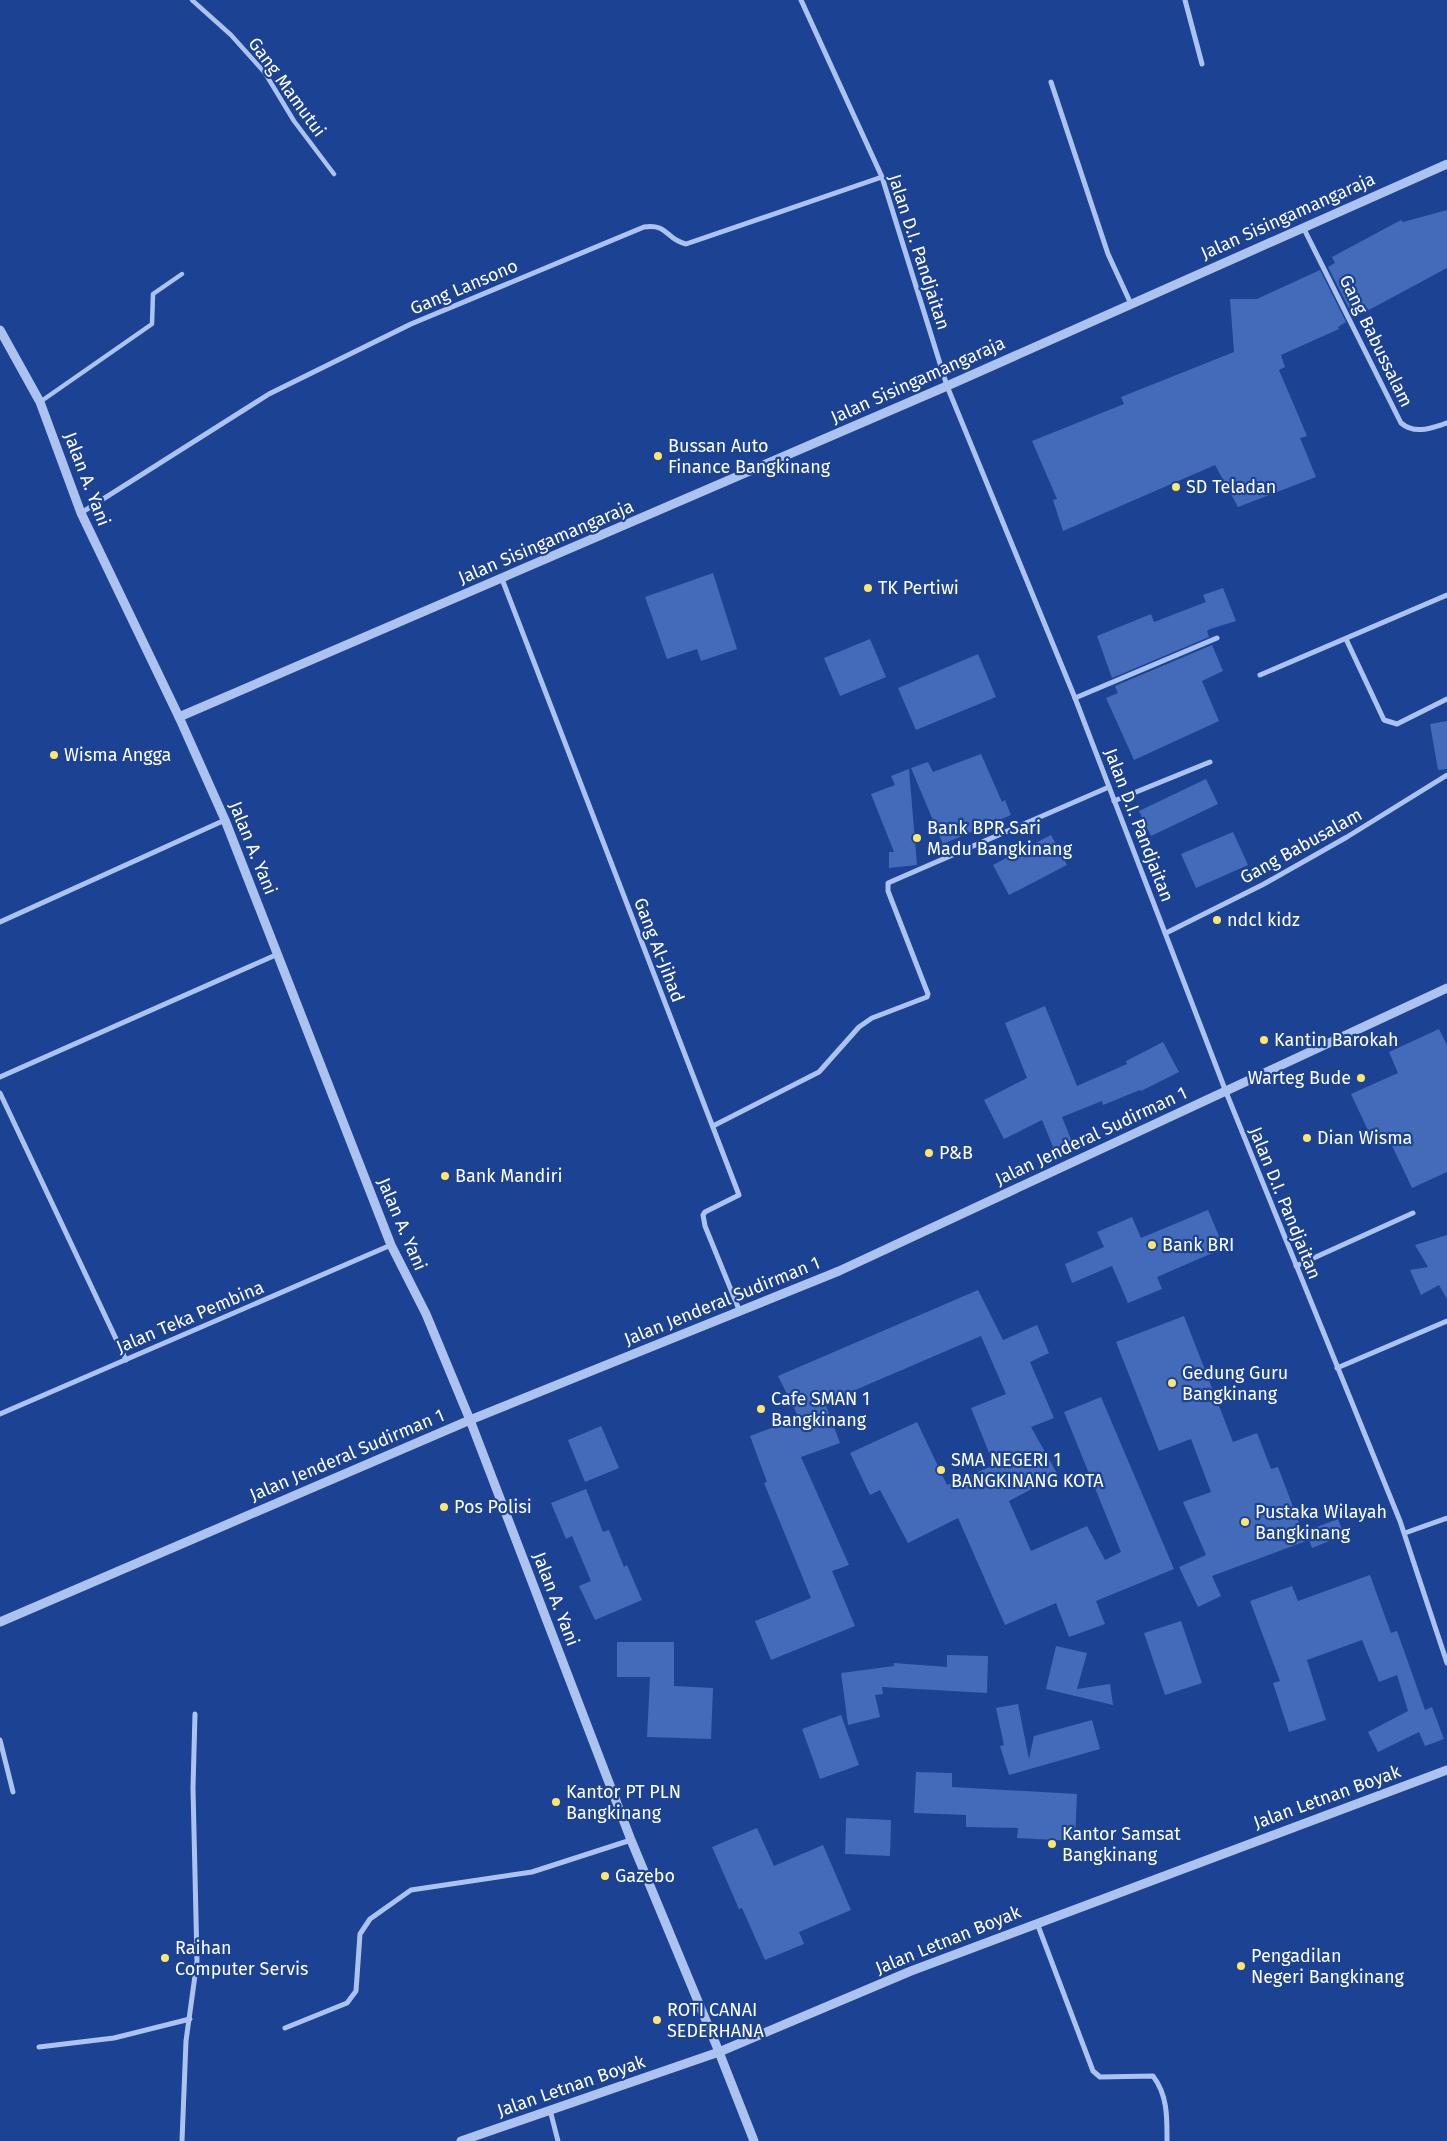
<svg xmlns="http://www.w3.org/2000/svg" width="1447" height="2141" font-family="'Fira Sans',sans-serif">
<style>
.building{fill:#446bba}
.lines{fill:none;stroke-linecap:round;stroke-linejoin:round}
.pedestrian{stroke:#adc3ef;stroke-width:4.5}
.minor{stroke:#adc3ef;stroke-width:5}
.tertiary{stroke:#adc3ef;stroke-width:9}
.poi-dot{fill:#ffe56b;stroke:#1c4293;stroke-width:2}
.labels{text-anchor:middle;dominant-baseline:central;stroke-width:4.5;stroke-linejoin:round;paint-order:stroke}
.street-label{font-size:18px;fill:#fff;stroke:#1c4293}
.poi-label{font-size:18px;fill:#fff;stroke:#1c4293;text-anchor:start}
</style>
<rect width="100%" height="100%" fill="#1c4293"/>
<g class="building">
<polygon points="1447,210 1447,268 1354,318 1328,267 1335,263 1332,257 1401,220 1403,222"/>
<polygon points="1320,270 1346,322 1338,327 1339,329 1281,355 1285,367 1279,370 1307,436 1300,438 1316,477 1238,507 1215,465 1063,531 1053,500 1057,499 1032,441 1124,404 1121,397 1234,352 1230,299 1257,299"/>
<polygon points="713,573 737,649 701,661 697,649 667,659 645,597"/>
<polygon points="1223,588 1236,621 1210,629 1207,631 1209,637 1112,678 1097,636 1151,614 1154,622 1206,602 1203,595"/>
<polygon points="870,639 886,677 840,696 824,658"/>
<polygon points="1212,645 1223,671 1202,681 1219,721 1134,760 1106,698 1118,693 1115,686"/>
<polygon points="978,654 996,697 916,730 898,688"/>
<polygon points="1447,721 1447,769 1438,770 1430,724"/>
<polygon points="981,754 1002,802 1005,800 1011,815 943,844 911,768 928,762 933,772"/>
<polygon points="909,769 917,865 889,868 889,852 894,852 871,794 895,785 891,776"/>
<polygon points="1206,779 1218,804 1151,836 1139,811"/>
<polygon points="1233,832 1248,865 1196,888 1181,854"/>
<polygon points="1051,835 1067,865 1009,895 993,865"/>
<polygon points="1045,1006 1077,1086 1127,1064 1126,1061 1163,1042 1179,1072 1141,1091 1140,1090 1103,1105 1102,1101 1062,1117 1074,1147 1056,1154 1042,1120 1004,1139 984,1100 1027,1078 1005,1023"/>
<polygon points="1439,1029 1447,1045 1447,1172 1412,1188 1386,1133 1372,1139 1351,1094 1398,1073 1389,1052"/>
<polygon points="1208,1210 1224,1248 1157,1277 1162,1289 1128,1303 1112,1266 1072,1283 1065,1264 1104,1247 1097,1232 1132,1217 1141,1238"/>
<polygon points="1447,1235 1447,1299 1439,1285 1421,1295 1410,1270 1428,1267 1415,1245"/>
<polygon points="978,1290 1003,1340 1037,1325 1049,1353 1030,1362 1054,1418 1031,1427 1058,1475 1009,1501 1031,1551 1087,1526 1105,1560 1121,1552 1064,1412 1101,1397 1174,1569 1096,1601 1105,1624 1069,1637 1056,1603 1005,1625 958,1518 908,1543 880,1490 870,1495 850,1453 917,1422 947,1485 994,1465 971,1408 1006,1394 981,1336 825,1403 840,1443 801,1457 849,1565 832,1571 855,1626 771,1660 755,1621 811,1598 764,1483 767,1482 750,1436 799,1418 778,1376"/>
<polygon points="1184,1316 1233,1442 1257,1433 1271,1469 1278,1467 1306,1541 1212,1576 1221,1596 1198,1607 1179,1567 1206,1555 1183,1502 1211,1492 1191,1439 1159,1451 1116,1342"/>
<polygon points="601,1426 619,1468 585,1482 568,1440"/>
<polygon points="586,1489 603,1532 609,1530 624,1567 627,1565 642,1600 595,1620 579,1586 591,1581 572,1536 566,1539 551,1503"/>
<polygon points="1338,1519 1344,1535 1312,1548 1306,1531"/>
<polygon points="1370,1575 1391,1633 1397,1631 1425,1710 1432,1707 1444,1739 1425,1746 1419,1732 1378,1752 1368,1732 1408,1711 1397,1675 1379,1682 1362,1640 1307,1660 1326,1720 1289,1732 1273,1683 1280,1681 1250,1601 1292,1586 1298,1601"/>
<polygon points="1181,1621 1202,1683 1165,1695 1144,1633"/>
<polygon points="617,1642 674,1642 674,1686 713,1688 711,1739 647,1737 650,1677 617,1677"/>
<polygon points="1056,1646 1087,1653 1077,1689 1110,1684 1113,1705 1046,1689"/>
<polygon points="947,1655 988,1656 987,1693 882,1687 883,1694 875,1695 880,1717 848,1725 841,1673 894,1666 894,1663 947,1667"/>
<polygon points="1018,1704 1029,1759 1034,1736 1092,1720 1100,1749 1009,1775 1000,1746 1004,1745 996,1708"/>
<polygon points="841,1715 859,1765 820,1779 802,1729"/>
<polygon points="916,1772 952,1773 952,1787 1077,1794 1075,1841 1017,1838 1018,1828 966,1827 966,1815 914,1813"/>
<polygon points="846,1818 891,1820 890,1856 845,1854"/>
<polygon points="757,1828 774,1866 823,1845 851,1910 799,1932 804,1944 765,1960 742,1908 739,1909 712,1847"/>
</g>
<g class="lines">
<g class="pedestrian">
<polyline points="192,0 231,35 265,73 294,121 334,174"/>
<polyline points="40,402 152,324 153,294 182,274"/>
</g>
<g class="minor">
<polyline points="801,0 882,177 947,386 1075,698 1226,1092 1400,1521 1447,1663"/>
<polyline points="1185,0 1202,64"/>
<polyline points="1051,82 1108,254 1131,304"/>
<path d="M1303,227L1401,423C1415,435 1431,428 1447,423"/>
<path d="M81,513L269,394L411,324L644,227C668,223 666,240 686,244L882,177"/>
<polyline points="502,579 739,1195 705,1212 703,1215 705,1226 740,1312"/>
<polyline points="1346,639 1384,720 1397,724 1447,699"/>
<polyline points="1260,675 1447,595"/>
<polyline points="1075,698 1217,638"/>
<polyline points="1114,801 1210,762"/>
<polyline points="0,922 225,820"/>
<polyline points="1166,933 1264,884 1347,837 1447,775"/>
<polyline points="0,1077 278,954"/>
<polyline points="0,1093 126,1360"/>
<polyline points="713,1126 819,1072 859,1027 872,1018 927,997 928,994 888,891 888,883 1109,787"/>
<polyline points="1296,1266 1413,1213"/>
<polyline points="1337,1368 1447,1321"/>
<polyline points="0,1414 391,1245"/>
<polyline points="1405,1533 1447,1518"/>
<polyline points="0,1740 13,1792"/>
<path d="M1037,1923L1093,2071L1100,2077L1153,2076C1168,2096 1167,2118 1167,2141"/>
<polyline points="285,2028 347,2003 356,1991 360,1934 370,1919 411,1890 532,1872 631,1840"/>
<polyline points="39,2047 114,2038 190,2019"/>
<polyline points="550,2110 558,2141"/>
<polyline points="182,2141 186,2041 197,1961 193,1788 195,1714"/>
</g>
<g class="tertiary">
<polyline points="0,330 40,402 81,513 179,717 225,820 391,1245 426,1314 470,1420 631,1840 717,2047 754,2141"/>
<polyline points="179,717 947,386 1447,164"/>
<polyline points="0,1622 470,1420 839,1271 1447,988"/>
<polyline points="461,2141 719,2052 911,1971 1447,1770"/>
</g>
</g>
<g class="poi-dot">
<circle cx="658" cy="456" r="5"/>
<circle cx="1176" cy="487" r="5"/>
<circle cx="868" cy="588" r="5"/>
<circle cx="54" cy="755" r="5"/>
<circle cx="917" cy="838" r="5"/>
<circle cx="1217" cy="920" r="5"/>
<circle cx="1264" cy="1040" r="5"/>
<circle cx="1361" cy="1078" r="5"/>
<circle cx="1307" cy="1138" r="5"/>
<circle cx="929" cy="1153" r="5"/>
<circle cx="445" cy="1176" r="5"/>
<circle cx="1152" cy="1245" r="5"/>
<circle cx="1172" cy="1383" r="5"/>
<circle cx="761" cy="1409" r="5"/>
<circle cx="941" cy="1470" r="5"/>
<circle cx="444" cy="1507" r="5"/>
<circle cx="1245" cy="1522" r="5"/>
<circle cx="556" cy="1802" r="5"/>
<circle cx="1052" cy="1844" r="5"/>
<circle cx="605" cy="1876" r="5"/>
<circle cx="165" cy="1958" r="5"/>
<circle cx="1241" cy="1966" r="5"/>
<circle cx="657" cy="2020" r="5"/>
</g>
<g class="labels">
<g class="street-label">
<text transform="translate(287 87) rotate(54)">Gang Mamutui</text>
<text transform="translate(1288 216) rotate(-24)">Jalan Sisingamangaraja</text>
<text transform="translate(919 252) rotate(72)">Jalan D.I. Pandjaitan</text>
<text transform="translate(464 287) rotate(-23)">Gang Lansono</text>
<text transform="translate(1376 341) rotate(64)">Gang Babussalam</text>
<text transform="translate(918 380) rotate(-24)">Jalan Sisingamangaraja</text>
<text transform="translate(87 479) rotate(69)">Jalan A. Yani</text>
<text transform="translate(546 542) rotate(-23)">Jalan Sisingamangaraja</text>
<text transform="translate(1139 825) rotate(69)">Jalan D.I. Pandjaitan</text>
<text transform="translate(1301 846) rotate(-29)">Gang Babusalam</text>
<text transform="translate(253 848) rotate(68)">Jalan A. Yani</text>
<text transform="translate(659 950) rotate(69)">Gang Al-Jihad</text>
<text transform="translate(1091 1136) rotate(-25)">Jalan Jenderal Sudirman 1</text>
<text transform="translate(1285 1203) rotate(68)">Jalan D.I. Pandjaitan</text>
<text transform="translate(402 1224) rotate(67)">Jalan A. Yani</text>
<text transform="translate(722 1301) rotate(-22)">Jalan Jenderal Sudirman 1</text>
<text transform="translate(190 1317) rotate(-23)">Jalan Teka Pembina</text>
<text transform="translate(347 1455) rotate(-23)">Jalan Jenderal Sudirman 1</text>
<text transform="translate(556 1599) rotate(69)">Jalan A. Yani</text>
<text transform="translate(1327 1797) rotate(-20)">Jalan Letnan Boyak</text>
<text transform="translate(948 1940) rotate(-22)">Jalan Letnan Boyak</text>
<text transform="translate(571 2086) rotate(-19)">Jalan Letnan Boyak</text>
</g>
<g class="poi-label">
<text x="668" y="446">Bussan Auto<tspan x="668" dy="21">Finance Bangkinang</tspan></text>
<text x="1186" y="487">SD Teladan</text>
<text x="878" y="588">TK Pertiwi</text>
<text x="64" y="755">Wisma Angga</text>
<text x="927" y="828">Bank BPR Sari<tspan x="927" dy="21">Madu Bangkinang</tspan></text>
<text x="1227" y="920">ndcl kidz</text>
<text x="1274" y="1040">Kantin Barokah</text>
<text x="1351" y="1078" text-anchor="end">Warteg Bude</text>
<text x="1317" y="1138">Dian Wisma</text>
<text x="939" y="1153">P&amp;B</text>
<text x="455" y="1176">Bank Mandiri</text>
<text x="1162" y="1245">Bank BRI</text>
<text x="1182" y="1373">Gedung Guru<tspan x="1182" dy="21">Bangkinang</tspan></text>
<text x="771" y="1399">Cafe SMAN 1<tspan x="771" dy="21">Bangkinang</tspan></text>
<text x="951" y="1460">SMA NEGERI 1<tspan x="951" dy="21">BANGKINANG KOTA</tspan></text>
<text x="454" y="1507">Pos Polisi</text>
<text x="1255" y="1512">Pustaka Wilayah<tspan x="1255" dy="21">Bangkinang</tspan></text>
<text x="566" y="1792">Kantor PT PLN<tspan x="566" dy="21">Bangkinang</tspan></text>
<text x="1062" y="1834">Kantor Samsat<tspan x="1062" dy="21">Bangkinang</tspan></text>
<text x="615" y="1876">Gazebo</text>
<text x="175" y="1948">Raihan<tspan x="175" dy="21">Computer Servis</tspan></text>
<text x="1251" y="1956">Pengadilan<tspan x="1251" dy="21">Negeri Bangkinang</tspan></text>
<text x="667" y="2010">ROTI CANAI<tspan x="667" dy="21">SEDERHANA</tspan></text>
</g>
</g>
</svg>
